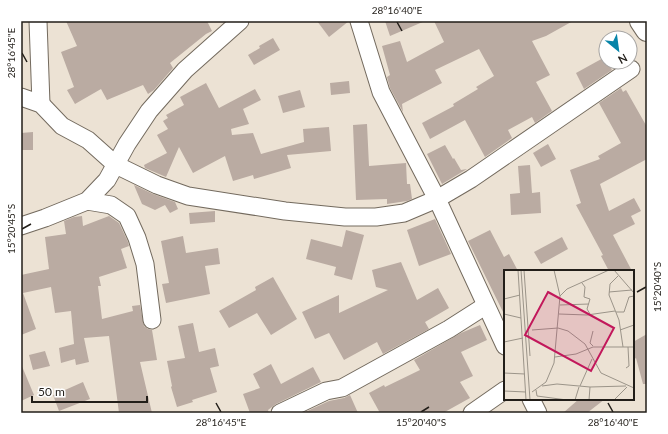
<svg xmlns="http://www.w3.org/2000/svg" width="668" height="434" font-family="Lato,sans-serif">
<style>
.building{fill:#baaba2}
.lines{fill:none;stroke-linecap:round;stroke-linejoin:round}
.street-casing{stroke:#736a5e;stroke-width:19}
.primary-casing{stroke:#736a5e;stroke-width:24}
.street{stroke:#fff;stroke-width:17}
.primary{stroke:#fff;stroke-width:22}
.ticks{fill:none;stroke:#221e19;stroke-width:1.5}
.inset-road{fill:none;stroke:#9b9489;stroke-width:1}
.view{fill:#c2185b;fill-opacity:0.15;stroke:#c2185b;stroke-width:2}
.inset-edge{fill:none;stroke:#221e19;stroke-width:2}
.neatline{fill:none;stroke:#221e19;stroke-width:1.5}
.ticks-label{font-size:10px;text-anchor:middle;fill:#221e19}
</style>
<rect width="100%" height="100%" fill="#ece2d4"/>
<g class="building">
<polygon points="66,21 207,21 212,31 206,34 170,63 173,68 154,90 148,94 143,85 107,100 101,89 75,104 67,90 74,87 61,52 77,46"/>
<polygon points="317,21 349,21 329,37"/>
<polygon points="385,21 425,21 390,36"/>
<polygon points="434,21 573,21 546,36 532,41 550,75 536,82 552,111 535,123 532,117 508,130 512,138 485,157 465,120 430,139 422,123 454,106 453,104 478,89 476,87 494,76 479,49 435,70 442,83 402,104 403,112 390,88 387,77 390,75 382,46 400,41 407,62 444,42"/>
<polygon points="273,38 280,50 254,65 248,55 260,48 259,46"/>
<polygon points="605,57 606,62 608,62 612,70 584,89 576,73"/>
<polygon points="349,81 350,93 331,95 330,83"/>
<polygon points="206,83 219,108 255,89 261,100 243,109 249,124 231,129 232,135 253,133 261,154 304,142 303,129 329,127 331,151 287,155 291,168 254,179 253,175 233,181 225,156 193,173 179,147 166,177 145,168 144,165 167,153 157,135 168,129 163,121 168,118 166,115 184,105 180,97"/>
<polygon points="621,88 623,92 626,90 647,127 647,159 600,184 609,211 634,198 641,211 631,216 635,224 613,235 632,271 609,271 601,256 603,255 576,205 581,203 570,170 600,159 598,156 621,143 599,103"/>
<polygon points="300,90 305,107 283,113 278,96"/>
<polygon points="367,124 369,166 406,163 407,184 410,184 412,199 407,201 387,204 387,199 356,200 353,125"/>
<polygon points="33,132 33,150 21,150 21,133"/>
<polygon points="548,144 556,159 541,167 533,153"/>
<polygon points="445,145 453,159 454,158 461,170 467,169 442,184 427,154"/>
<polygon points="530,165 532,193 540,192 541,213 511,215 510,194 520,193 518,166"/>
<polygon points="134,185 153,194 175,202 178,209 170,213 165,205 155,210 142,204"/>
<polygon points="215,211 215,222 190,224 189,213"/>
<polygon points="82,216 83,226 109,216 119,223 128,242 129,246 121,249 127,268 99,277 101,286 98,286 102,319 133,311 132,306 140,305 144,326 148,329 152,330 157,360 140,362 152,413 119,413 109,336 84,338 89,362 76,365 75,359 61,363 59,348 74,344 71,311 55,313 51,287 23,293 36,329 21,335 21,275 49,269 45,237 66,234 64,221 74,217"/>
<polygon points="435,219 451,254 419,266 407,230"/>
<polygon points="346,230 364,235 352,280 334,275 336,267 306,259 311,239 342,247"/>
<polygon points="490,230 504,257 509,254 518,271 505,271 505,316 468,241"/>
<polygon points="183,236 186,253 218,248 220,264 205,266 210,294 166,303 162,284 169,283 161,241"/>
<polygon points="562,237 568,249 541,264 534,252"/>
<polygon points="401,262 417,300 438,288 449,308 425,322 429,329 383,354 377,342 344,360 329,333 315,339 302,312 339,295 339,313 388,290 376,287 372,270"/>
<polygon points="273,277 297,319 271,335 257,313 229,328 219,311 256,290 255,287"/>
<polygon points="193,323 199,352 215,348 219,366 210,368 217,392 192,400 193,402 177,407 171,387 172,386 167,361 185,358 178,326"/>
<polygon points="480,325 487,340 461,352 473,376 460,382 470,398 443,413 380,413 369,393 384,385 385,387 420,370 414,360 461,333"/>
<polygon points="647,334 647,384 643,384 636,358 633,360 633,342"/>
<polygon points="45,351 50,366 33,370 29,355"/>
<polygon points="21,364 34,395 21,401"/>
<polygon points="271,364 281,384 313,367 321,382 276,404 268,410 269,413 250,413 243,394 260,388 253,374"/>
<polygon points="83,382 90,399 59,411 53,395 65,392 65,390"/>
<polygon points="350,395 358,413 303,413 329,401 344,398"/>
<polygon points="579,399 605,399 587,413 563,413"/>
</g>
<g class="lines">
<g class="street-casing">
<g id="street">
<polyline points="38,21 41,104"/>
<polyline points="359,21 381,92 437,199 505,346"/>
<polyline points="21,97 41,104 62,126 88,140 116,165 157,185 188,196 285,211 345,217 376,217 404,213 437,199 471,179 631,69"/>
<polyline points="87,201 111,205 127,216 137,238 145,264 152,320"/>
<polyline points="21,226 45,218 87,201 107,180 127,144 149,111 185,70 240,21"/>
<polyline points="531,399 538,413"/>
<polyline points="280,413 326,391 342,388 449,329 485,306"/>
<polyline points="472,413 505,390"/>
</g>
</g>
<g class="primary-casing">
<polyline id="primary" points="641,21 647,30"/>
</g>
<use href="#street" class="street"/>
<use href="#primary" class="primary"/>
</g>
<path class="ticks" d="M397,22L402,31M22,53L27,62M22,229L31,224M637,292L646,287M216,403L221,412M608,403L613,412M421,412L429,407"/>
<g transform="translate(504 270)">
<rect width="130" height="130" fill="#ece2d4"/>
<path class="inset-road" d="M14,0L22,130M17,0L26,130M20,0L26,86M110,0L130,23M114,6L106,14L105,25L115,50L119,77M78,13L81,17L80,27L86,29L83,39L86,44M105,22L128,20M56,26L63,19L105,0M0,29L16,25M56,35L85,34M112,42H120L125,27L130,26M0,44L17,48M55,44L83,45L111,41M28,60L54,58L64,61L81,74L97,103L130,118M116,60L130,55M0,72L19,68M89,76L86,73L89,61M51,87L72,84L89,77H130M122,98L125,96L124,77M0,103L21,104M38,116L53,114L86,117L122,116M76,116L88,89M32,120L33,126L63,130M0,121L22,122M28,122L42,112L50,93L56,26L50,0M71,130L75,117M85,130L86,117M110,130L123,117"/>
<path class="view" d="M44,22L110,58L87,101L21,65Z"/>
<rect width="130" height="130" class="inset-edge"/>
</g>
<rect width="668" height="434" fill="none" stroke="#ffffff" stroke-width="44"/>
<g transform="translate(618 50) rotate(151)"><circle r="19" fill="#ffffff" stroke="#a7a5a3"/>
<path d="M0-3L7 15L0 10L-7 15Z" fill="#0784a8"/>
<text y="-6" font-size="11" font-weight="bold" text-anchor="middle" fill="#221e19">N</text>
</g>
<path d="M32 396v6h115v-6" fill="none" stroke="#221e19" stroke-width="2"/>
<text x="38" y="396" font-size="12" fill="#221e19" stroke="#ffffff" stroke-width="3" paint-order="stroke">50 m</text>
<rect x="22" y="22" width="624" height="390" class="neatline"/>
<g class="ticks-label">
<text x="397" y="14">28°16'40"E</text>
<text transform="translate(11 53) rotate(-90)" y="4">28°16'45"E</text>
<text transform="translate(11 229) rotate(-90)" y="4">15°20'45"S</text>
<text transform="translate(657 287) rotate(-90)" y="4">15°20'40"S</text>
<text x="221" y="426">28°16'45"E</text>
<text x="421" y="426">15°20'40"S</text>
<text x="613" y="426">28°16'40"E</text>
</g>
</svg>
